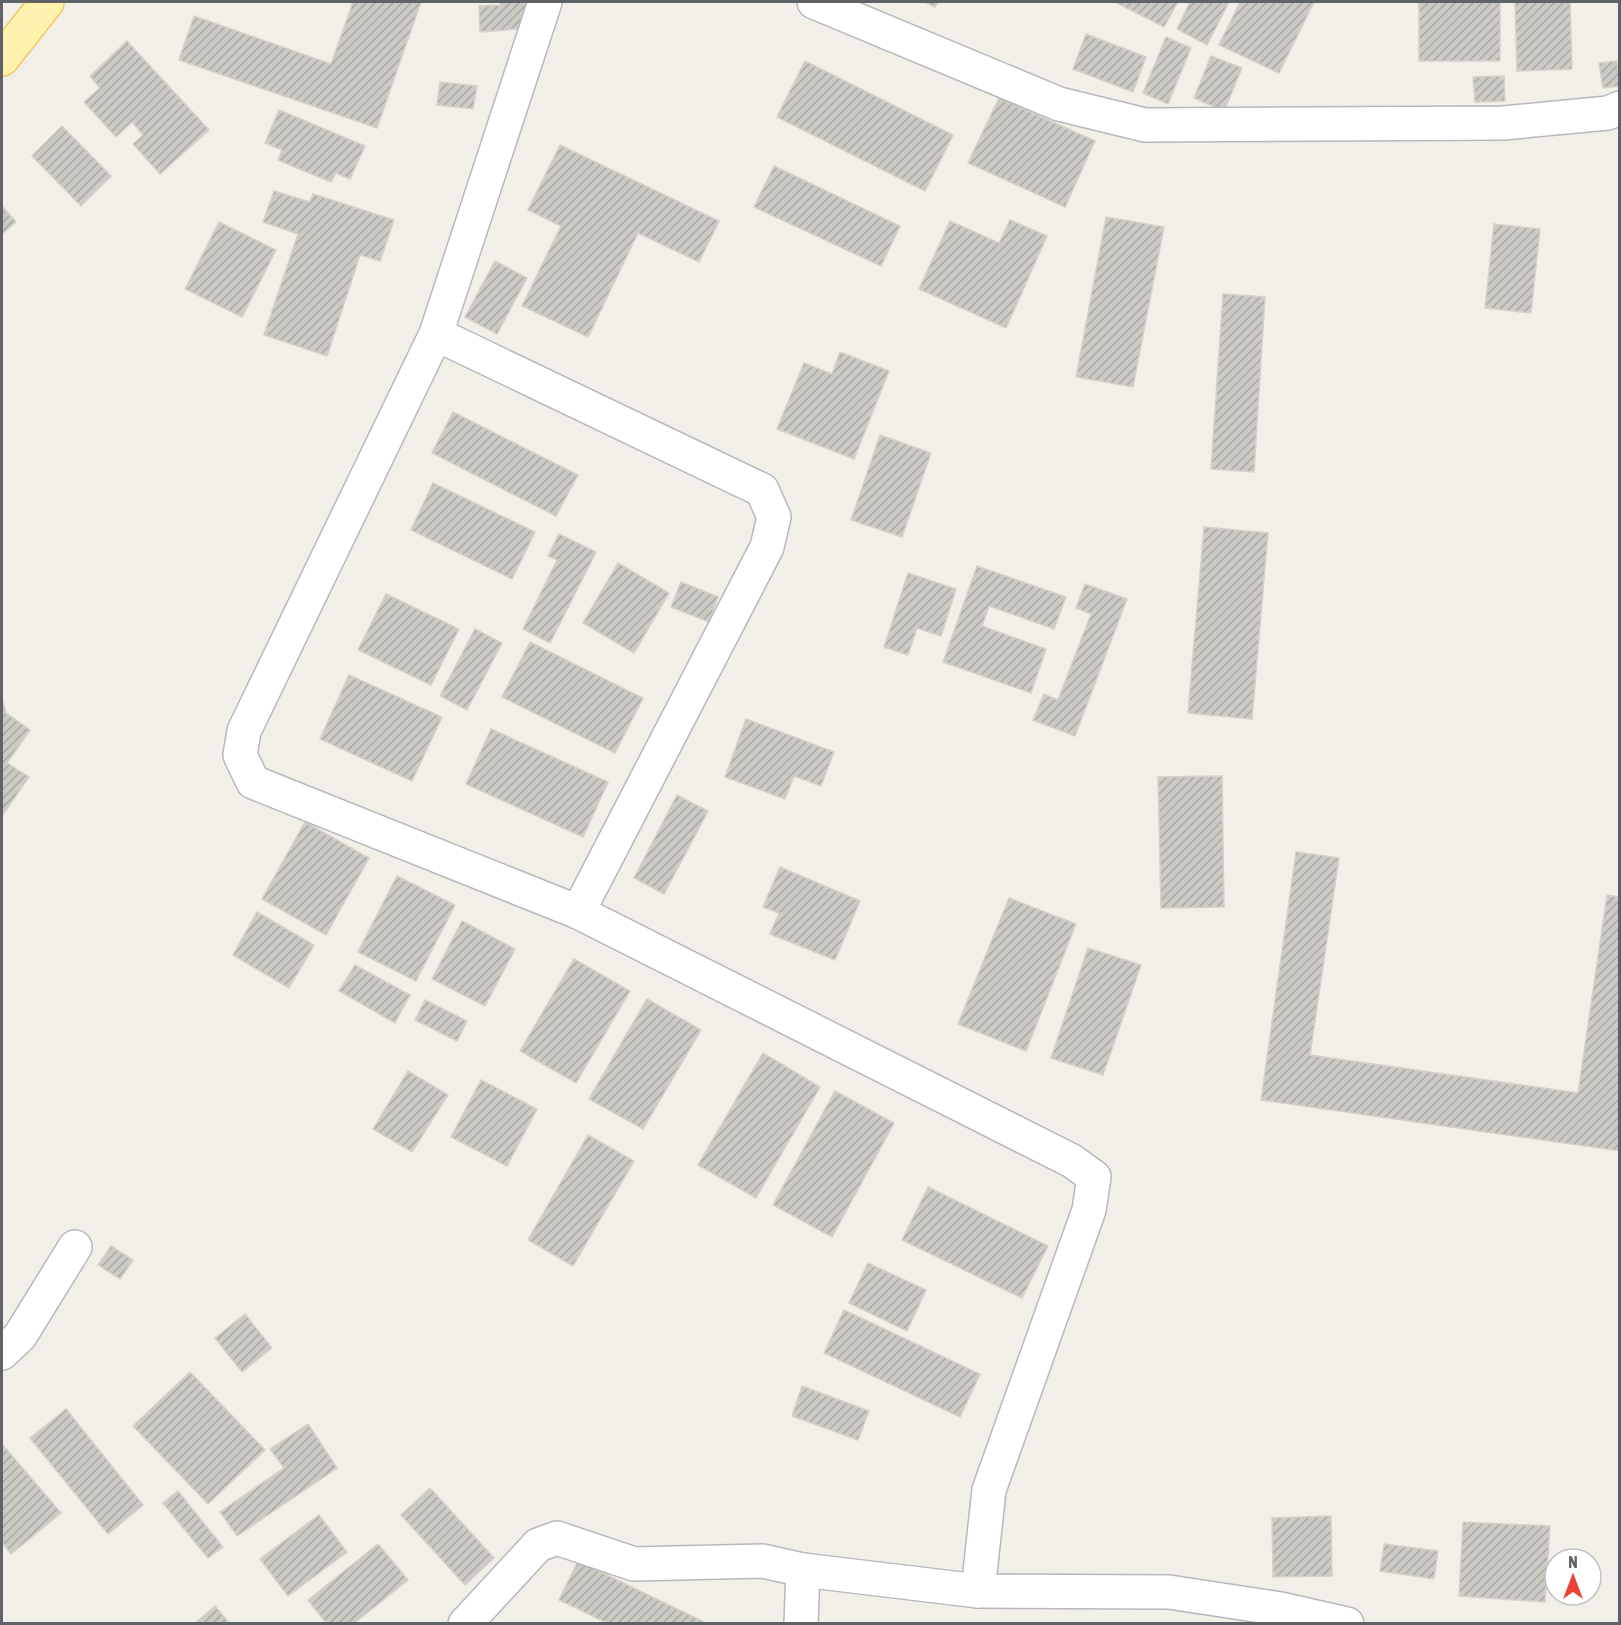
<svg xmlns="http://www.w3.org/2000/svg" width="1621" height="1625" font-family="'Asap Condensed',sans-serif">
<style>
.building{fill:url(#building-hatch);stroke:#d6d1c6;stroke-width:1.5}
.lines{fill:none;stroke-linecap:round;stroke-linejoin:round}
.minor-casing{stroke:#b5b8bc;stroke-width:36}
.major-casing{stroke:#f2c960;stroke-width:36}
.minor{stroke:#fff;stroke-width:33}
.major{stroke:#fff2af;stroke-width:33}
</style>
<defs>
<pattern id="building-hatch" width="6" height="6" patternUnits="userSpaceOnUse" patternTransform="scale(1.5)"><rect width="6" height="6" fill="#cccac5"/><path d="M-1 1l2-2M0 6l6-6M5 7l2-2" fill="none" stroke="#a9a8a4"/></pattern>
</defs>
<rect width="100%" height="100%" fill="#f1efe8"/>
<g class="building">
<polygon points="353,2 421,2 377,128 179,60 194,16 331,64"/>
<polygon points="500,2 529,2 531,28 480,32 479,6 501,5"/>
<polygon points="925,2 938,2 935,7"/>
<polygon points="1115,2 1178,2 1164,27"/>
<polygon points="1190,2 1229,2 1207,45 1177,29"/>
<polygon points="1240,2 1314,2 1279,73 1219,45"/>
<rect x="1419" y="2" width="81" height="59"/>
<polygon points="1515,2 1570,2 1572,69 1517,71"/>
<polygon points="1086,34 1146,57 1133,92 1073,69"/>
<polygon points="1166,37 1191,48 1168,104 1143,93"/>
<polygon points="127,41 209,130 160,174 133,144 143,135 132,122 116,137 84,102 100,88 90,76"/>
<polygon points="1211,56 1242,68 1224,111 1194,98"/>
<polygon points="805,61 953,135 925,191 777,117"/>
<polygon points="1617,61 1620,86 1603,88 1599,63"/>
<polygon points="1504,76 1505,101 1475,102 1473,77"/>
<polygon points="440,82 477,86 473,109 437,105"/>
<polygon points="999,98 1095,141 1065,207 968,163"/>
<polygon points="279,110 365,146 350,179 336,173 331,182 278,160 282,150 265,143"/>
<polygon points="62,126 111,176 81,206 32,156"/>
<polygon points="560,145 719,221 699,262 638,233 588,337 522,306 561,226 528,210"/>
<polygon points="774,166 900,226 881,266 754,207"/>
<polygon points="274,191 310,202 313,194 394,220 380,261 360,255 327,356 264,335 298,234 263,222"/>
<polygon points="2,206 16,222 2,234"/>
<polygon points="1106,217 1164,227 1133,387 1076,377"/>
<polygon points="1010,220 1047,236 1006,328 919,289 950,221 999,243"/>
<polygon points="219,222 276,250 242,317 185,289"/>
<polygon points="1494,224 1540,229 1531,313 1485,308"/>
<polygon points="495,261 527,278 497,334 465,317"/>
<polygon points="1223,294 1265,297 1254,472 1211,469"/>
<polygon points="840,352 889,371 854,459 777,429 804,363 832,374"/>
<polygon points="453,412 578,475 556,516 432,453"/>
<polygon points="880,435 931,453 902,537 851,520"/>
<polygon points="433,483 535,532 512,579 411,530"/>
<polygon points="1204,527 1268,533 1252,719 1188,713"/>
<polygon points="559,534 596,552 550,643 523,629 557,560 548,556"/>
<polygon points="618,563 669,593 634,653 583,623"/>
<polygon points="977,566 1066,597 1054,629 989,606 982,626 1046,649 1031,693 943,662"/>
<polygon points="908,573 956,589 941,636 917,628 908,655 884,647"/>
<polygon points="681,582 718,597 709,622 671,607"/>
<polygon points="1085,584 1127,599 1075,736 1033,720 1044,694 1058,700 1091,614 1076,608"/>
<polygon points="386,594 459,629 431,685 358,650"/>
<polygon points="475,629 502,643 467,710 440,696"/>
<polygon points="530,642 643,698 615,753 502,697"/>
<polygon points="349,675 442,717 412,781 320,739"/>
<polygon points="2,699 6,713 30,730 7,763 29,777 2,816"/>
<polygon points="746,719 834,752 821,786 794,776 785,799 725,777"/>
<polygon points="491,729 608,782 583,837 466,784"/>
<polygon points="1222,776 1224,907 1161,908 1158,777"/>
<polygon points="677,795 708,811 664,894 634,878"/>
<polygon points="305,822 369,858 326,935 262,899"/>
<polygon points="1296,852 1339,858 1310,1055 1578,1093 1607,895 1620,897 1620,1151 1261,1100"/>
<polygon points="780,867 860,901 835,960 770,934 779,913 763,907"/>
<polygon points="397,876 455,905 416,981 358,952"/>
<polygon points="1009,898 1076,924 1026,1051 958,1024"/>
<polygon points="257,912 314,945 289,988 233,955"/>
<polygon points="462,921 515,949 485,1006 432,979"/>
<polygon points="1088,948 1141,965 1103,1075 1051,1058"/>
<polygon points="574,959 630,991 576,1083 520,1051"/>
<polygon points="355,965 410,995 395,1023 339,991"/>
<polygon points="647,999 701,1030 643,1129 589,1099"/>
<polygon points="425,1000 467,1021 457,1041 415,1020"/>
<polygon points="763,1053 820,1087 756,1198 698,1165"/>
<polygon points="408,1071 448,1095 412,1152 373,1129"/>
<polygon points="481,1080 537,1109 507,1166 451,1137"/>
<polygon points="835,1091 894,1123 832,1237 773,1205"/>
<polygon points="588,1135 634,1161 573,1266 528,1240"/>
<polygon points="928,1187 1048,1246 1022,1298 902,1240"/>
<polygon points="111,1246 133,1260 120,1279 98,1265"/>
<polygon points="868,1263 926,1290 907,1331 849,1303"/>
<polygon points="844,1310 980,1374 960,1417 824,1353"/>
<polygon points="245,1314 272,1348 242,1372 215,1338"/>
<polygon points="190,1372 265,1450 208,1504 133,1426"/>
<polygon points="802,1386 869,1411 858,1440 792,1416"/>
<polygon points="66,1409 143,1505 108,1534 30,1438"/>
<polygon points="308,1424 337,1468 237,1536 220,1512 284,1468 270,1449"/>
<polygon points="2,1444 61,1513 11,1554 2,1542"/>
<polygon points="430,1488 494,1558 465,1585 401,1515"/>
<polygon points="178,1491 223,1547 208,1558 163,1503"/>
<polygon points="319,1515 347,1552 288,1596 260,1559"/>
<polygon points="1331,1516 1332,1576 1273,1577 1272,1518"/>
<polygon points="1463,1522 1550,1526 1545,1602 1459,1596"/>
<polygon points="378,1544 408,1580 353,1624 327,1624 308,1600"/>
<polygon points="1384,1544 1438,1551 1434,1579 1380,1571"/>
<polygon points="578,1561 708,1624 609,1624 559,1600"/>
<polygon points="215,1606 230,1624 194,1624"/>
</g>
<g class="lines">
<g class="minor-casing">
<g id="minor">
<polyline points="545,2 436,334 244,731 240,755 253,782 578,912 1072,1161 1094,1177 1089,1210 989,1490 978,1591"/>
<polyline points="814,2 1059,104 1145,125 1503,123 1608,113 1620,108"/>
<polyline points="436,334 762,490 774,517 767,547 578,912"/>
<polyline points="2,1353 20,1336 75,1247"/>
<polyline points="465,1624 538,1545 557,1538 634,1564 763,1561 803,1570 978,1591 1169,1592 1281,1609 1347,1624"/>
<polyline points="801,1624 803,1570"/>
</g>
</g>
<g class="major-casing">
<polyline id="major" points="2,59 47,2"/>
</g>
<use href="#minor" class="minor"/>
<use href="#major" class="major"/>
</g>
<rect width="1621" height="1625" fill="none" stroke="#5f6368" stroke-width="6"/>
<g transform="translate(1573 1577)"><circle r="28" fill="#ffffff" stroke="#bfc1c3" stroke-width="1.5"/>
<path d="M0-4.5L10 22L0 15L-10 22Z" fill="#ea4335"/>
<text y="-9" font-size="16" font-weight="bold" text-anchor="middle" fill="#5f6368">N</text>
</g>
</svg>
